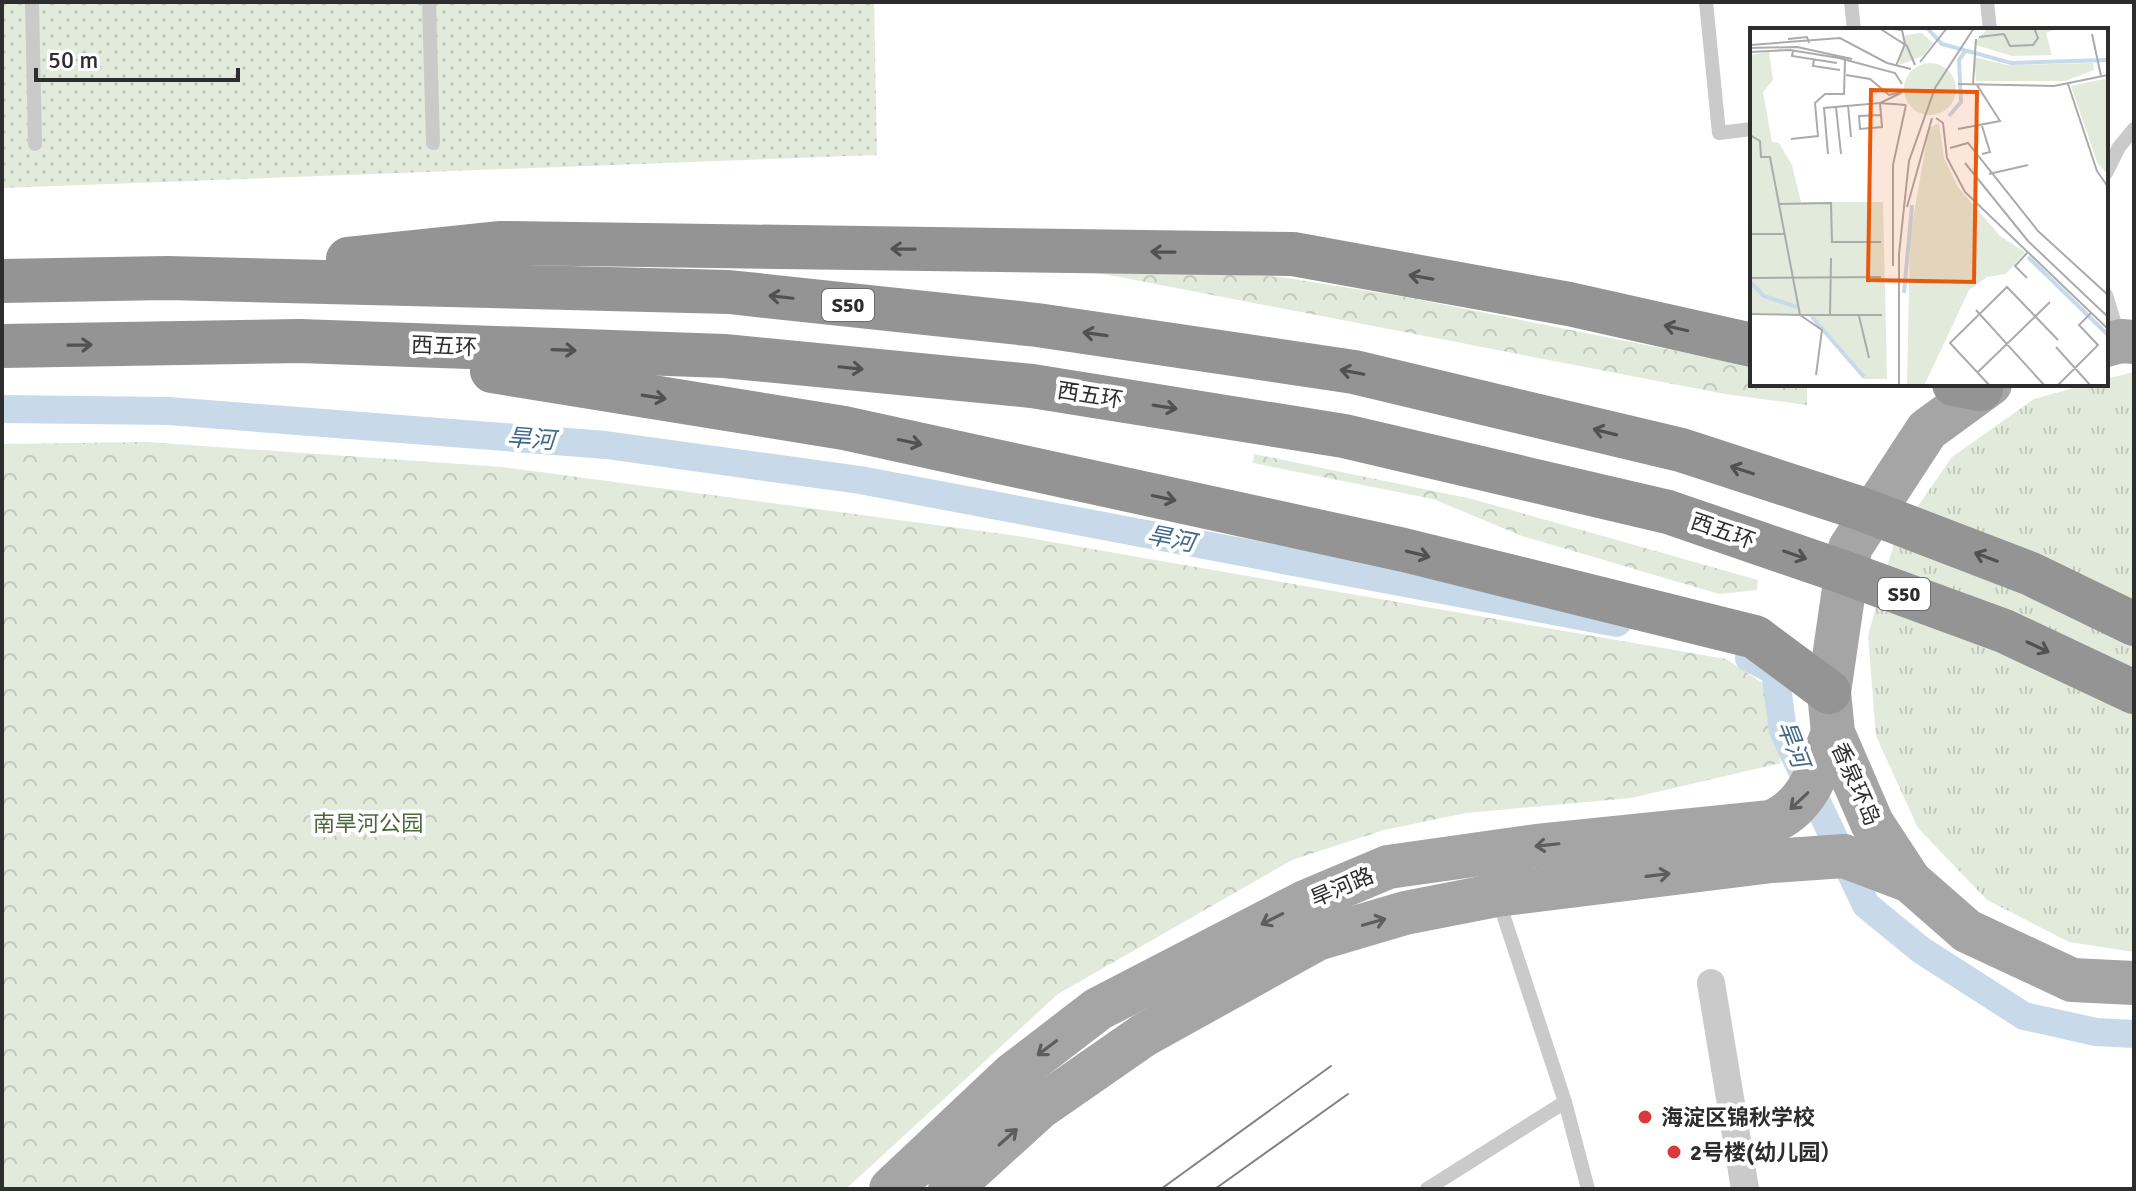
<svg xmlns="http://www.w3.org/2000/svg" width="2136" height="1191" font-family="Signika,'Noto Sans SC',sans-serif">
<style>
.grass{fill:url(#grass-tufts)}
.park{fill:url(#park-crowns)}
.garden{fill:url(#garden-dots)}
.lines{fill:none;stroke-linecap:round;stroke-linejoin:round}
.canal{stroke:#c8dae9;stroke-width:28}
.service{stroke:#cacaca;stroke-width:14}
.minor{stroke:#cacaca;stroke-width:28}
.primary{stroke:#a5a5a5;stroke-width:44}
.motorway{stroke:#949494;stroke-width:44}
.tram{stroke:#828282;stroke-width:2}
.oneway{stroke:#515151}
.oneway2{stroke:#5d5d5d}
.poi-dot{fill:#da383c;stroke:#fff;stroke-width:3}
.labels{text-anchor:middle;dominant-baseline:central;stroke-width:8;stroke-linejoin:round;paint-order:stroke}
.shield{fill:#fff;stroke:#6c6c6c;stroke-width:2}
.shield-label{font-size:20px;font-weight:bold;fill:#2d2d2d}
.street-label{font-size:22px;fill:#2d2d2d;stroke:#fff}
.park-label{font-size:22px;fill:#4e663d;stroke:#fff}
.poi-label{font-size:22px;font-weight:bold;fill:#2d2d2d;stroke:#fff;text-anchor:start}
.water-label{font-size:24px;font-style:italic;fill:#40698a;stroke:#fff}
.inset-river{fill:none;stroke:#c8dae9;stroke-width:4}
.inset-road{fill:none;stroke:#ababab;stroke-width:2}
.view{fill:#e8590c;fill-opacity:0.15;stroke:#e8590c;stroke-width:4}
.inset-edge{fill:none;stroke:#2d2d2d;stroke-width:4}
</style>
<defs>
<pattern id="grass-tufts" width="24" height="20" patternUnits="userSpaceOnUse" patternTransform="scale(2)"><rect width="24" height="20" fill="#e2eadb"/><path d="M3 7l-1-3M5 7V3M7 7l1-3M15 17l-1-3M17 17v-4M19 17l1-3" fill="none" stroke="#c2c9bc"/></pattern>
<pattern id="park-crowns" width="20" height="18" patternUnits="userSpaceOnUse" patternTransform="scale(2)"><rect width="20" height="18" fill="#e2eadb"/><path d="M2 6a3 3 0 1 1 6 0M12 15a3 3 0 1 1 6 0" fill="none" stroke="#c2c9bc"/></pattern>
<pattern id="garden-dots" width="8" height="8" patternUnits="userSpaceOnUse" patternTransform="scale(2)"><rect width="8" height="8" fill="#e2eadb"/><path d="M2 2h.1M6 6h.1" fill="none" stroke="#c2c9bc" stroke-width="1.8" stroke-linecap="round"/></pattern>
</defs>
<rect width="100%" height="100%" fill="#fff"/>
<polygon class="grass" points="2134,372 2134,952 2069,942 1987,900 1918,828 1876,736 1868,636 1895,539 1952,457 2034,399 2088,384 2106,384 2106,379"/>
<g class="park">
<polygon points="1073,268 1281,277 1405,297 1752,366 1752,384 1807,384 1807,405 1725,394"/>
<polygon points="147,442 503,467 1011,535 1726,659 1767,686 1781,763 1631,798 1466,813 1384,830 1292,860 1058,994 846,1189 2,1189 2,444"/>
<polygon points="1254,454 1472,499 1758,580 1757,590 1719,594 1522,536 1433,499 1253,463"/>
</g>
<polygon class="garden" points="2,2 874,2 877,155 2,188"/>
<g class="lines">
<g class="canal">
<polyline points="2,409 169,411 606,445 860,480 1617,623"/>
<polyline points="1749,658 1775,671 1783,731 1866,905 1921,950 2024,1016 2096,1032 2134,1034"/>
</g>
<g class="service">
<polyline points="32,2 35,144"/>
<polyline points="429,2 433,143"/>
<polyline points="1706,2 1719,133 1752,129"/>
<polyline points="1851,2 1854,30"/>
<polyline points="1987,2 1990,30"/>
<polyline points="2106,173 2119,147 2134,129"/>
<polyline points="2106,295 2119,337"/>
<polyline points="1565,1102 1588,1189"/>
<polyline points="1427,1189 1565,1102 1498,899"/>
</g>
<polyline class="minor" points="1711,983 1745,1189"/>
<g class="primary">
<polyline points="2106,345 2121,341 2134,342"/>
<polyline points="1990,384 1927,430 1850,548 1829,692 1833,733 1872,823 1910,881 1967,931 2072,980 2134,983"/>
<path d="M891,1189L1012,1075L1098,1009L1305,902L1388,867L1537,846L1771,822C1809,807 1819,767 1833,733"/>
<polyline points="950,1189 1039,1108 1144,1035 1317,939 1405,913 1497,895 1772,861 1844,856 1910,881"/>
</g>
<g class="motorway">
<polyline points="348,259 501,243 1293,254 1569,304 1752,345"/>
<polyline points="2,281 167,278 729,292 1037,325 1354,372 1681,450 1859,508 2031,574 2134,624"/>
<polyline points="2,346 300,341 724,356 1032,386 1344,436 1668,512 1843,572 2004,631 2134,692"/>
<polyline points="492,371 844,428 1404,550 1755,637 1829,692"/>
<polyline points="1954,384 1981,389"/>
</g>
<g class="tram">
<polyline points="1161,1189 1331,1066"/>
<polyline points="1215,1189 1348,1094"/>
</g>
</g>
<defs><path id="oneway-shaft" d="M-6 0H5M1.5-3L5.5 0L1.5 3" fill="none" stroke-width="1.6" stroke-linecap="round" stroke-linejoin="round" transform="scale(2)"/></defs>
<g class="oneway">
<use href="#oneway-shaft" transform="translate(903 249) rotate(-179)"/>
<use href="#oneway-shaft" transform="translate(1163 252) rotate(-179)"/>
<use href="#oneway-shaft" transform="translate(1421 277) rotate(-170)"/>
<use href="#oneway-shaft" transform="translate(781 297) rotate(-174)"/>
<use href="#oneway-shaft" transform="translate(1676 328) rotate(-167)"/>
<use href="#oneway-shaft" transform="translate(1095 334) rotate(-172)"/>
<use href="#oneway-shaft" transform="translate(80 345) rotate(-1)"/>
<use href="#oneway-shaft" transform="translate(564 350) rotate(2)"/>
<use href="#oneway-shaft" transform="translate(851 368) rotate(6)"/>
<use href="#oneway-shaft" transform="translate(1352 372) rotate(-169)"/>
<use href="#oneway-shaft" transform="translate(654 397) rotate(9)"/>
<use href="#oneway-shaft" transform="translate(1165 407) rotate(9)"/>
<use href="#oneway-shaft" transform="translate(1605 432) rotate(-166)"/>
<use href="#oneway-shaft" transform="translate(910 442) rotate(12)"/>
<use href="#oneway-shaft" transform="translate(1742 470) rotate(-162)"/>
<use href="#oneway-shaft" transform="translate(1164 498) rotate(12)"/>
<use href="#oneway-shaft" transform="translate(1418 554) rotate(14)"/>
<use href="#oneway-shaft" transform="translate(1795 555) rotate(19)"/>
<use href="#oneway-shaft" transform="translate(1986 557) rotate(-159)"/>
<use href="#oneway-shaft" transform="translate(2038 647) rotate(25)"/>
</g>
<g class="oneway2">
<use href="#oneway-shaft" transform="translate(1799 801) rotate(137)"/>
<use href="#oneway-shaft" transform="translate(1547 845) rotate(174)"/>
<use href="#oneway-shaft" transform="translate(1658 875) rotate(-7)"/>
<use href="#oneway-shaft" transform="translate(1272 919) rotate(153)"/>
<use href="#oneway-shaft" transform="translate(1374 922) rotate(-16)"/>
<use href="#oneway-shaft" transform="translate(1047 1048) rotate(143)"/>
<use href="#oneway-shaft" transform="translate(1008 1137) rotate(-42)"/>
</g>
<g class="poi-dot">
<circle cx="1645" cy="1117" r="8"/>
<circle cx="1674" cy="1152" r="8"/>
</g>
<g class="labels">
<g class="shield">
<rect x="822" y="289" width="52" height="32" rx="6"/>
<rect x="1878" y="578" width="52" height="32" rx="6"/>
</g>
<g class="shield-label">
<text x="848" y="305">S50</text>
<text x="1904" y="594">S50</text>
</g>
<g class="street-label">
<text transform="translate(444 346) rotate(2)">西五环</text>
<text transform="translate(1090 395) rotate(9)">西五环</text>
<text transform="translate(1723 531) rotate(19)">西五环</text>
<text transform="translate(1856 784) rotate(66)">香泉环岛</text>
<text transform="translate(1342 887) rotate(-23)">旱河路</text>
</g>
<g class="park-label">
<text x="368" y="823">南旱河公园</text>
</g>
<g class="poi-label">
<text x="1661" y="1117">海淀区锦秋学校</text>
<text x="1690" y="1152">2号楼(幼儿园）</text>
</g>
<g class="water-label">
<text transform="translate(531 439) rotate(4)">旱河</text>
<text transform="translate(1171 539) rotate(11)">旱河</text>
<text transform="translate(1793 744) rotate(69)">旱河</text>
</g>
</g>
<g transform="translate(1750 28)">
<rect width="358" height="358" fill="#fff"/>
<path d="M154 61a26 26 0 1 1 52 0a26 26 0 1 1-52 0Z" fill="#e2eadb"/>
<path d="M172,5L183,15L173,28L149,37L155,7Z" fill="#e2eadb"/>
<path d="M238,0H308L296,5L302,27L262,28L223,16ZM224,29L257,37L343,35L344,42L315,53H226ZM358,50V147L347,134L321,58ZM189,95L194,130L208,159L250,208L275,224L256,246L237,249L219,262L174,358H157L160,208L179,100Z" fill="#e2eadb"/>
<path d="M19,24L23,52L13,64L22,114L29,115L42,137L51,174H133L137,351H114L68,293L55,287L0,285V27Z" fill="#e2eadb"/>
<path class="inset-river" d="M177,0L192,16L261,35L358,32M199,88L211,74L209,32L216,22M278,229L358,307M0,254L14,268L47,279M154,265L162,177M62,289L114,349"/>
<path class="inset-road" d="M129,0L157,18L165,37M136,0L152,2L155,16L146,38M254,6L260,18L283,17L288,10L284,0M342,6L351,48M229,9L254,6M38,11L57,9L59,15M0,17L90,10L137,35L161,41M0,20L47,19L102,31M43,23L42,28L87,35M0,24L40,22L89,30L145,45L152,56M64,31L63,38L90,42M170,34L197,0M96,47L120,51L139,67L152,64M208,56L304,58L358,47M223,56L226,11M318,56L347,143L358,159M151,65L130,75L156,77M98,77L101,109M86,79L91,126M186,90L193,95L197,130L215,164L358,301M208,101L250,93L227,57M0,107L10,113L11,129H20L50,287L0,286M41,111L68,108L65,75L75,66H94L95,32M200,120L218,115L288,203L358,267M78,126L74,80L130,75L132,99L110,101L109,88L131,87M232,126L240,124L232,98M215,135L278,213L358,289M239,146L278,137M28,176L81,175L82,214H131M157,179L182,90M0,206H35M143,238V137L156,77M0,250L131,249M277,250L265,238L277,225M226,282L295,358M80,288L81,230M109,288L119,330M306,319L341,358M228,344L300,274M66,347L72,302L50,287H132M149,358V226L159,133L185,60L224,0M240,358L200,315L257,259L308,312M307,358L348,317L329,297L341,285"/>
<path class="view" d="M121,62L227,64L224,254L118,252Z"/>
<rect width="358" height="358" class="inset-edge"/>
</g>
<rect width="2136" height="1191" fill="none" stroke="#2d2d2d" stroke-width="8"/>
<path d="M36 68v12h202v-12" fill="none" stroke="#2d2d2d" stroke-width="4"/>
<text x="48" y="68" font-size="24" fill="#2d2d2d" stroke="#ffffff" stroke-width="6" paint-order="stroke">50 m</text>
</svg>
